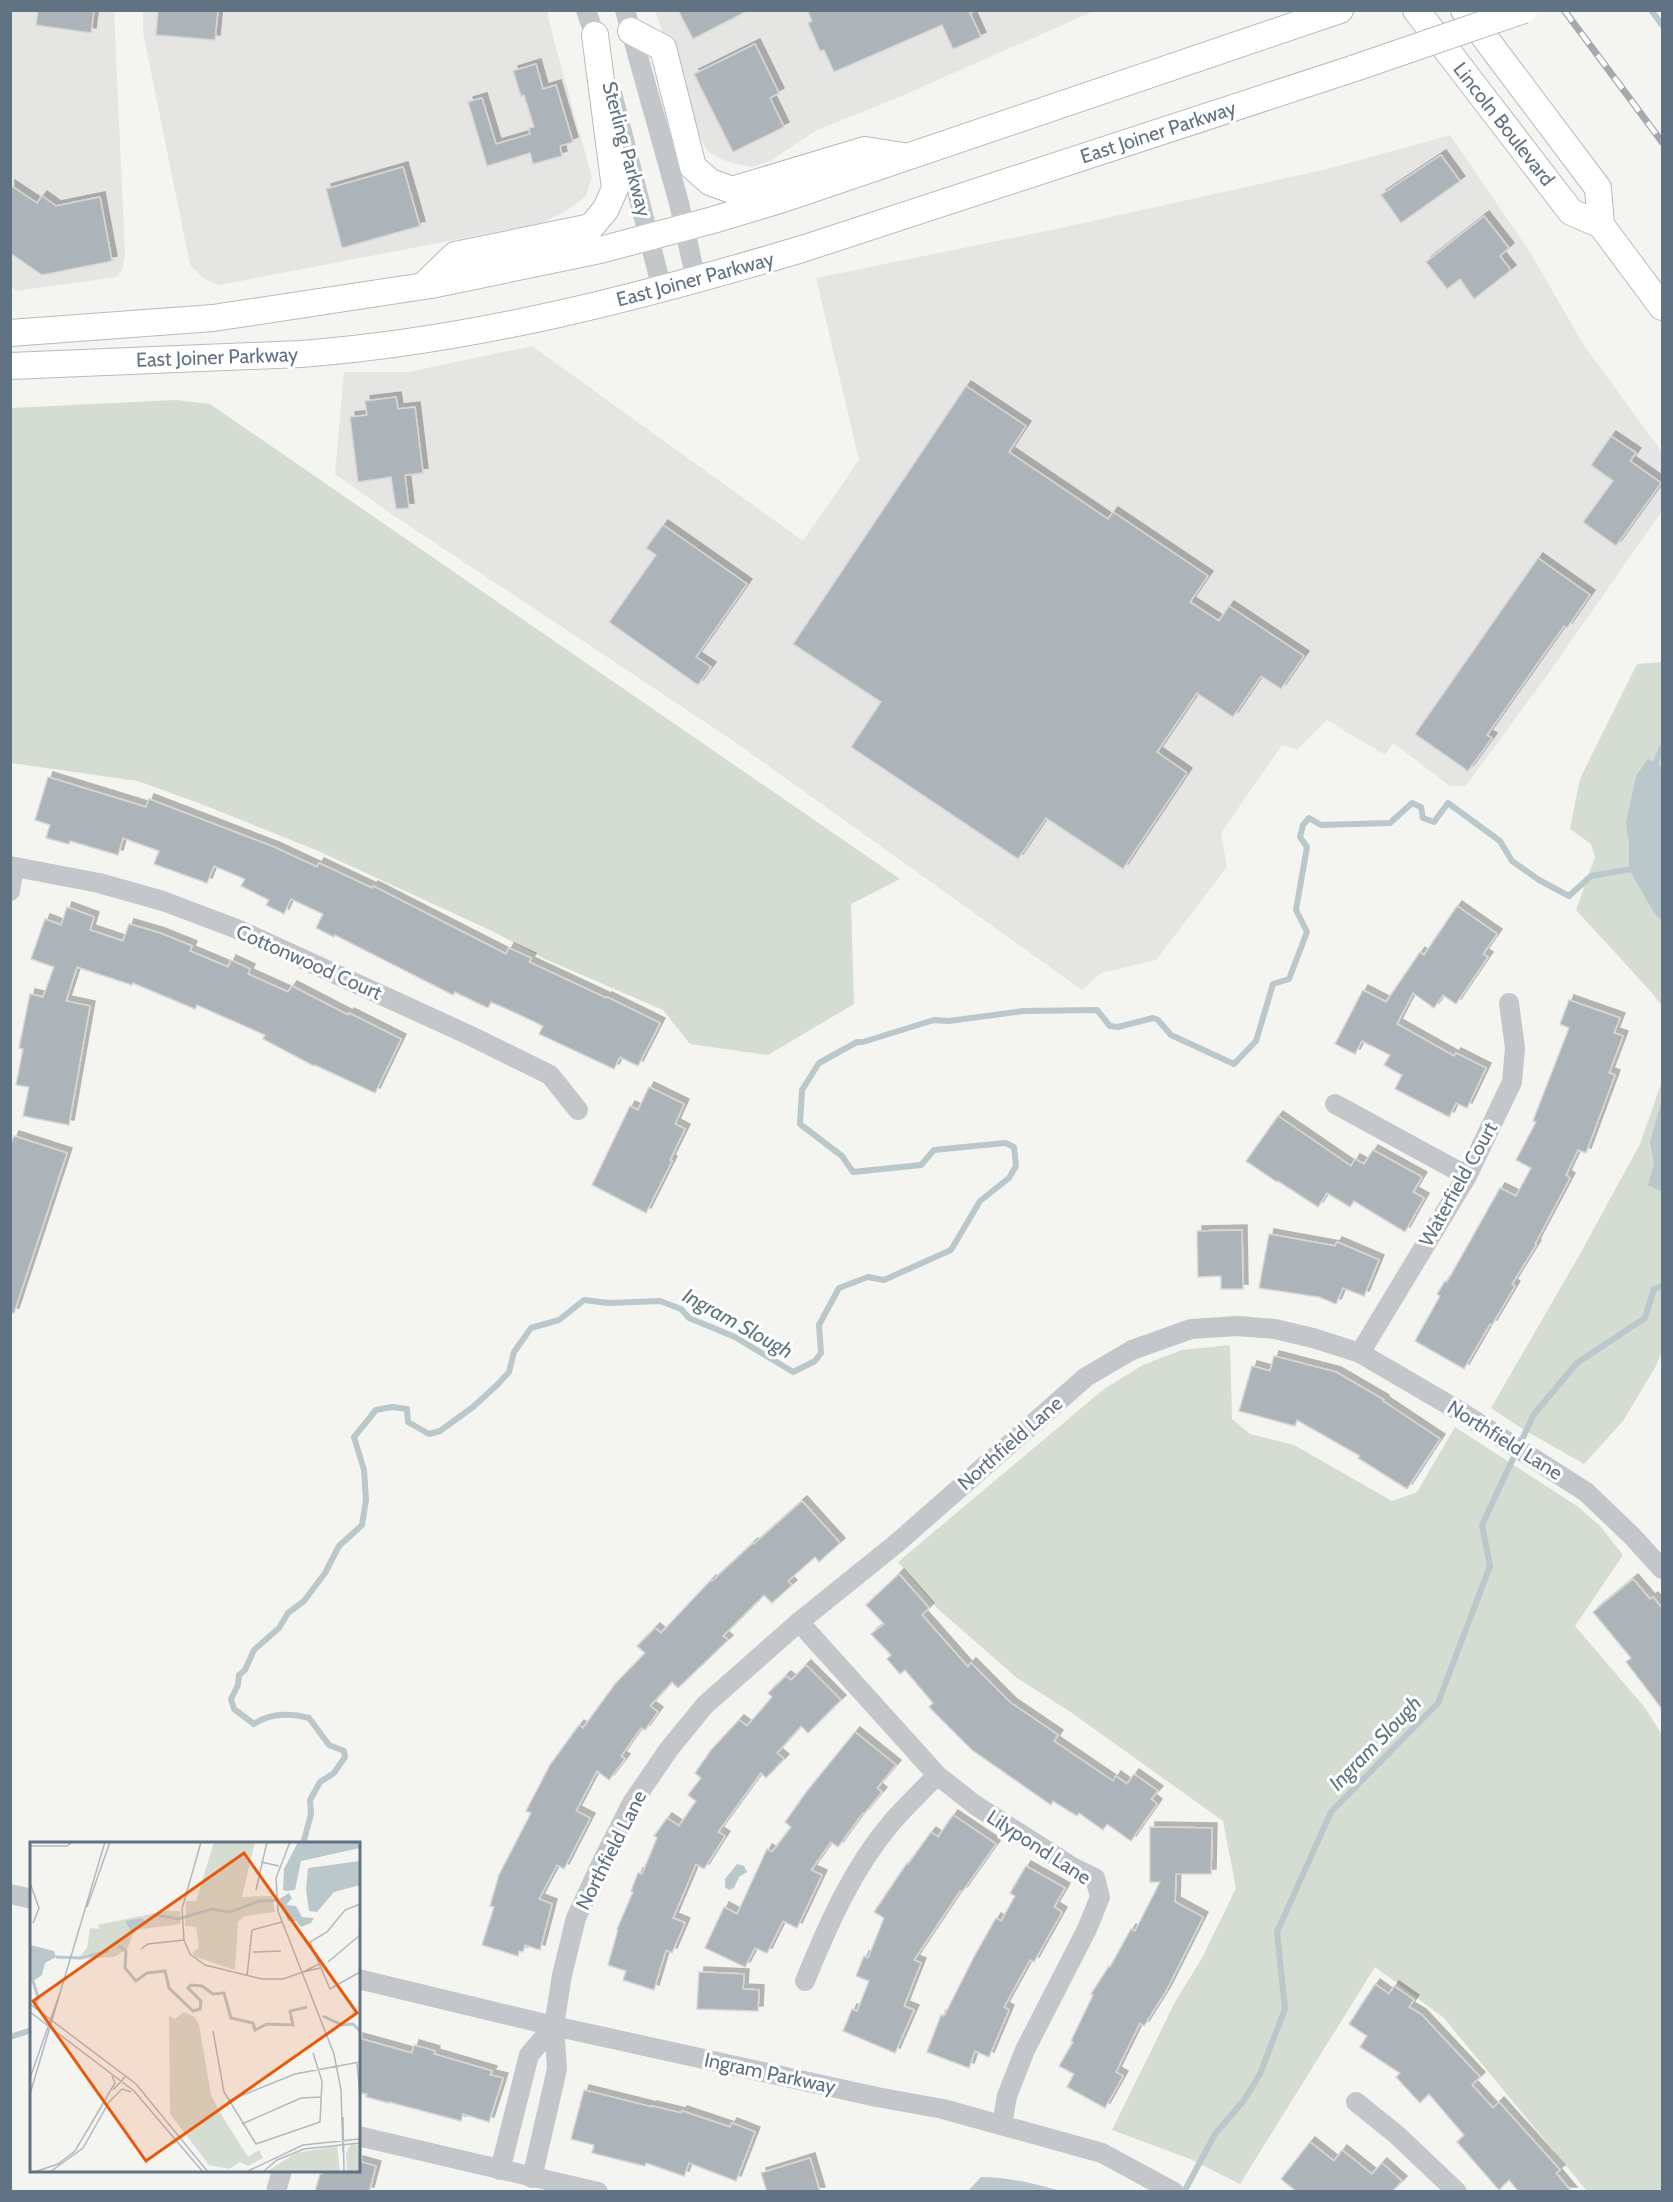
<svg xmlns="http://www.w3.org/2000/svg" width="1673" height="2202" font-family="Cabin,sans-serif">
<style>
.built{fill:#e5e6e3}
.green{fill:#d5dcd1}
.water{fill:#bac7cb}
.lines{fill:none;stroke-linecap:round;stroke-linejoin:round}
.stream{stroke:#bac7cb;stroke-width:6}
.building{fill:#acb3b9;stroke:#d5d6d3;stroke-width:1.5;filter:url(#shadow)}
.major-casing{stroke:#b6babe;stroke-width:28}
.minor{stroke:#c3c7ca;stroke-width:20}
.major{stroke:#fff;stroke-width:26}
.rail-casing{stroke:#a3a9af;stroke-width:7}
.rail{stroke:#fff;stroke-width:4.5;stroke-dasharray:14;stroke-linecap:butt}
.major-bridge-casing{stroke:#b6babe;stroke-width:28;stroke-linecap:butt}
.major-bridge{stroke:#fff;stroke-width:26}
.labels{text-anchor:middle;dominant-baseline:central;stroke-width:6;stroke-linejoin:round;paint-order:stroke}
.street-label{font-size:20px;fill:#617383;stroke:#fff}
.water-label{font-size:21px;font-style:italic;fill:#5d7781;stroke:#fff}
.inset-river{fill:none;stroke:#bac7cb;stroke-width:3}
.inset-road{fill:none;stroke:#b0b9be;stroke-width:1.5}
.view{fill:#e8590c;fill-opacity:0.15;stroke:#e8590c;stroke-width:3}
.inset-edge{fill:none;stroke:#617383;stroke-width:3}
</style>
<defs>
<filter id="shadow"><feDropShadow dx="5" dy="-5" stdDeviation="0" flood-color="#0004"/></filter>
</defs>
<rect width="100%" height="100%" fill="#f4f5f0"/>
<g class="built">
<polygon points="11,11 114,11 125,255 123,267 117,277 16,291 11,287"/>
<polygon points="143,11 547,11 554,41 592,177 586,196 569,209 543,223 219,285 203,278 190,265 143,32"/>
<polygon points="655,11 1094,11 897,98 817,130 770,161 751,167 728,162 708,152 697,132"/>
<polygon points="1450,135 1530,252 1583,344 1662,452 1662,511 1548,674 1466,786 1450,786 1393,743 1385,755 1327,720 1297,750 1282,745 1221,833 1227,867 1156,960 1101,973 1082,990 735,742 387,511 335,474 344,372 408,372 532,346 803,541 859,460 816,278 1056,229 1327,169"/>
</g>
<g class="green">
<polygon points="176,400 210,404 900,879 851,904 854,1004 768,1055 690,1044 663,1010 543,958 492,931 316,850 201,804 138,781 11,763 11,408"/>
<polygon points="1662,662 1662,1006 1653,994 1576,910 1595,857 1591,844 1570,829 1580,779 1637,664"/>
<polygon points="1662,1081 1662,1351 1656,1366 1623,1421 1584,1464 1526,1431 1491,1408 1580,1254 1640,1144"/>
<polygon points="1230,1345 1232,1419 1250,1434 1294,1445 1392,1501 1417,1492 1455,1427 1577,1506 1600,1526 1623,1555 1575,1626 1646,1709 1662,1735 1662,2191 1587,2191 1443,2017 1375,1967 1240,2184 1190,2159 1112,2130 1175,2002 1202,1958 1236,1888 1223,1821 1072,1713 1017,1678 938,1609 898,1562 1104,1389 1143,1365 1182,1350"/>
</g>
<g class="water">
<polygon points="1648,759 1662,766 1662,921 1654,913 1629,869 1629,844 1626,823 1636,776"/>
<polygon points="1662,1100 1662,1192 1648,1185 1654,1164 1650,1142"/>
<polygon points="737,1864 744,1866 747,1872 739,1877 734,1888 729,1890 725,1887 725,1879"/>
<path d="M981,2177C1009,2177 1035,2184 1061,2191H968Z"/>
</g>
<g class="lines">
<g class="stream">
<polyline points="1651,10 1662,25"/>
<polyline points="1654,767 1662,747"/>
<path d="M303,1844L311,1814L310,1800L320,1782L334,1773L345,1757L344,1751L329,1745L309,1718C290,1713 271,1712 254,1724L234,1709L231,1699L238,1685L239,1675L245,1670L254,1650L279,1628L288,1613L304,1601L325,1573L339,1546L362,1525L366,1500L364,1470L354,1437L376,1410L392,1407L407,1409L408,1422L429,1434L440,1431L473,1407L497,1385L509,1372L514,1352L531,1328L559,1320L584,1300L608,1303L660,1301L681,1309L689,1318L735,1337L793,1372L815,1361L821,1353L819,1325L839,1288L868,1277L884,1280L951,1250L980,1201L1009,1178L1016,1166L1014,1147L1005,1143L934,1150L921,1165L853,1172L842,1156L800,1124L802,1090L819,1063L857,1042H863L934,1020L949,1021L1023,1011L1097,1010L1110,1026L1118,1027L1153,1018L1158,1020L1171,1035L1234,1064L1256,1041L1273,984L1289,979L1307,932L1296,910L1307,847L1300,837L1303,825L1309,818L1321,825L1390,823L1412,803L1421,807L1423,818L1434,822L1448,803L1500,841L1512,861L1539,880L1569,896L1591,876L1637,868"/>
<polyline points="10,2037 32,2030"/>
<polyline points="1184,2192 1215,2134 1245,2099 1260,2074 1285,2009 1277,1932 1331,1812 1438,1703 1490,1566 1482,1525 1534,1414 1577,1363 1645,1318 1654,1289 1662,1286"/>
</g>
</g>
<g class="building">
<polygon points="38,10 94,10 91,33 36,25"/>
<polygon points="158,10 218,10 215,40 156,35"/>
<polygon points="678,10 749,10 693,39"/>
<polygon points="807,10 976,10 970,13 981,37 953,49 942,25 834,72 824,50 820,51 808,23 812,21"/>
<polygon points="755,44 779,93 770,98 784,127 733,152 694,74"/>
<polygon points="536,64 543,89 556,85 573,142 560,146 562,156 533,164 530,153 487,166 468,102 482,98 496,144 530,134 529,128 534,127 524,95 521,96 513,71"/>
<polygon points="1441,155 1460,181 1401,223 1381,195"/>
<polygon points="403,167 420,226 342,248 326,189"/>
<polygon points="10,185 37,203 42,196 56,206 100,197 112,261 42,275 10,253"/>
<polygon points="1484,216 1509,248 1500,256 1511,270 1474,299 1460,279 1447,289 1426,262"/>
<polygon points="966,386 1026,426 1009,452 1108,519 1113,512 1208,576 1190,602 1219,621 1229,606 1304,656 1281,689 1261,676 1233,717 1197,693 1157,752 1187,773 1123,869 1046,818 1018,859 851,747 881,702 793,644"/>
<polygon points="396,397 398,409 415,407 423,473 405,475 409,508 396,509 391,477 358,482 350,417 367,415 365,401"/>
<polygon points="1611,436 1636,453 1630,461 1661,483 1616,546 1583,522 1613,481 1591,465"/>
<polygon points="663,525 747,584 696,657 711,667 698,685 609,622 656,555 646,548"/>
<polygon points="1538,558 1590,595 1567,628 1564,626 1487,735 1492,738 1468,771 1415,734"/>
<polygon points="48,777 146,807 149,799 274,847 317,867 319,863 372,888 373,886 506,954 509,948 531,958 529,962 606,998 607,997 660,1023 638,1066 620,1057 614,1069 539,1034 543,1026 518,1014 491,1002 488,1008 455,992 453,995 335,935 334,937 316,928 323,914 291,899 284,914 266,905 269,900 241,886 245,879 214,866 207,883 154,864 159,851 123,838 118,855 70,841 69,844 46,838 50,825 35,820"/>
<polygon points="1457,906 1497,934 1483,954 1488,957 1456,1004 1443,995 1434,1008 1413,993 1397,1024 1454,1056 1456,1053 1486,1068 1467,1108 1456,1103 1449,1117 1395,1089 1402,1075 1384,1065 1390,1055 1362,1041 1355,1054 1335,1044 1363,990 1386,1002 1420,952 1424,955"/>
<polygon points="67,907 94,917 90,930 123,941 129,924 160,933 192,946 190,951 228,967 231,960 250,969 248,974 288,992 292,986 348,1015 349,1013 401,1039 375,1093 315,1065 314,1066 263,1039 265,1035 197,1005 195,1009 133,983 132,985 77,967 66,1001 90,1006 69,1125 23,1116 29,1087 16,1085 23,1049 19,1048 30,994 43,997 54,967 31,959 45,919 61,925"/>
<polygon points="1569,1000 1620,1018 1614,1033 1623,1036 1609,1073 1615,1075 1586,1153 1578,1150 1566,1175 1570,1178 1535,1244 1536,1245 1512,1284 1515,1286 1492,1325 1490,1324 1464,1369 1415,1341 1440,1296 1437,1294 1445,1281 1447,1282 1500,1188 1516,1196 1531,1168 1516,1160 1536,1122 1533,1121 1569,1028 1560,1024"/>
<polygon points="649,1087 684,1104 675,1124 685,1129 670,1160 672,1161 646,1213 592,1185 630,1106 638,1110"/>
<polygon points="1278,1116 1351,1166 1355,1159 1364,1164 1373,1150 1422,1177 1413,1192 1424,1198 1405,1232 1354,1201 1350,1207 1327,1193 1318,1207 1278,1181 1277,1182 1246,1161"/>
<polygon points="14,1136 67,1153 14,1313 10,1313 10,1146"/>
<polygon points="1242,1230 1243,1289 1221,1289 1221,1276 1198,1277 1197,1231"/>
<polygon points="1269,1234 1335,1246 1337,1242 1379,1260 1364,1296 1343,1288 1336,1304 1319,1297 1259,1288"/>
<polygon points="1274,1356 1336,1372 1384,1400 1383,1401 1440,1439 1407,1489 1358,1458 1360,1456 1297,1420 1295,1426 1239,1411 1252,1366 1270,1371"/>
<polygon points="802,1501 840,1543 819,1562 815,1557 788,1581 792,1585 772,1603 764,1595 723,1636 728,1640 678,1688 672,1682 650,1706 658,1712 645,1730 641,1728 621,1756 625,1759 609,1780 597,1771 576,1811 590,1818 564,1869 557,1865 539,1899 552,1904 540,1950 525,1945 523,1952 519,1951 518,1956 482,1945 494,1907 490,1906 499,1875 531,1813 526,1811 550,1765 579,1725 583,1728 615,1684 645,1653 637,1646 655,1628 661,1633 711,1580 712,1581 753,1543 754,1544"/>
<polygon points="899,1574 929,1608 922,1615 968,1667 971,1663 1011,1703 1058,1735 1054,1741 1113,1781 1116,1776 1127,1784 1134,1774 1158,1791 1151,1799 1157,1804 1131,1841 1107,1824 1103,1830 1079,1813 1077,1816 1053,1801 1051,1805 972,1750 929,1707 933,1703 905,1670 900,1674 887,1659 891,1655 871,1634 884,1624 866,1605"/>
<polygon points="1633,1579 1650,1599 1653,1597 1662,1608 1662,1709 1626,1662 1631,1658 1593,1612"/>
<polygon points="806,1665 841,1700 808,1733 801,1726 777,1753 784,1759 766,1778 761,1773 718,1832 725,1836 704,1869 696,1864 673,1918 685,1923 672,1953 666,1950 654,1990 623,1980 626,1971 608,1965 618,1930 617,1929 633,1892 631,1891 638,1873 642,1874 657,1838 654,1836 667,1818 679,1826 696,1801 688,1795 701,1778 695,1773 711,1750 739,1720 747,1726 772,1697 768,1693 786,1676 791,1680"/>
<polygon points="855,1732 896,1765 877,1788 882,1792 864,1814 863,1813 838,1847 831,1842 811,1870 822,1875 797,1928 783,1921 767,1953 755,1948 745,1967 705,1948 724,1907 737,1914 767,1849 772,1852 791,1827 785,1822 807,1791"/>
<polygon points="953,1815 996,1844 962,1892 960,1891 914,1960 921,1963 904,2006 914,2010 895,2053 843,2031 852,2009 857,2011 869,1981 856,1976 864,1956 868,1958 884,1918 874,1912 907,1863 908,1864 931,1832 938,1837"/>
<polygon points="1150,1827 1212,1828 1211,1874 1176,1874 1175,1902 1203,1917 1166,1991 1144,2026 1140,2023 1116,2072 1123,2076 1105,2108 1067,2087 1074,2074 1059,2066 1073,2042 1071,2041 1093,1995 1091,1994 1109,1966 1110,1967 1131,1929 1135,1931 1160,1882 1150,1882"/>
<polygon points="1026,1866 1065,1888 1054,1907 1062,1912 1034,1962 1030,1960 1004,2007 1009,2010 989,2057 975,2051 969,2068 927,2052 941,2015 944,2016 974,1957 996,1918 1001,1921 1015,1896 1010,1893"/>
<polygon points="699,1972 744,1974 743,1989 759,1990 758,2011 697,2009"/>
<polygon points="1375,1984 1389,1994 1394,1986 1414,2000 1409,2007 1421,2014 1480,2077 1472,2085 1493,2108 1499,2102 1560,2170 1556,2173 1572,2192 1519,2192 1509,2180 1499,2190 1457,2142 1464,2135 1429,2094 1420,2103 1396,2077 1400,2073 1360,2047 1367,2036 1349,2024"/>
<polygon points="358,2038 412,2053 414,2045 435,2051 434,2054 492,2071 490,2075 503,2078 489,2122 463,2114 461,2121 389,2102 389,2103 366,2097 367,2094 358,2093"/>
<polygon points="584,2090 652,2107 652,2106 681,2113 682,2111 730,2127 732,2123 755,2132 736,2181 689,2163 684,2176 646,2163 645,2166 592,2153 594,2145 571,2139"/>
<polygon points="1310,2142 1334,2161 1342,2150 1372,2174 1382,2163 1402,2181 1392,2192 1297,2192 1281,2179"/>
<polygon points="810,2158 820,2192 767,2192 761,2173"/>
<polygon points="358,2161 376,2166 369,2192 315,2192 320,2174 322,2174 323,2170 358,2170"/>
</g>
<g class="lines">
<g class="major-casing">
<g id="major">
<polyline points="1416,10 1571,212 1601,225 1662,307"/>
<polyline points="1464,10 1598,188 1601,225"/>
<polyline points="631,31 663,48 693,167 710,182 732,190 865,150 903,156"/>
<polyline points="424,285 455,255 591,227 606,209 615,188 595,35"/>
<polyline points="10,333 213,318 431,285 600,250 713,220 783,199 1340,10"/>
<path d="M10,366L301,354C472,341 638,298 802,249L1355,68"/>
</g>
</g>
<g class="minor">
<polyline points="586,10 599,48"/>
<polyline points="625,10 679,203 696,280"/>
<polyline points="612,93 662,289"/>
<polyline points="10,866 99,883 163,901 237,929 471,1036 550,1075 578,1110"/>
<polyline points="10,891 14,867"/>
<polyline points="1335,1104 1467,1176"/>
<polyline points="1360,1353 1467,1176 1512,1082 1515,1048 1509,1003"/>
<polyline points="799,1622 937,1775 975,1805 1030,1840 1072,1867 1095,1878 1100,1897 1087,1929 1025,2050 1007,2096 1002,2125"/>
<polyline points="10,1894 32,1899"/>
<polyline points="358,1979 554,2026 877,2097 943,2109 1102,2153 1174,2192"/>
<path d="M805,1981C828,1925 852,1869 892,1822C906,1806 922,1791 937,1775"/>
<polyline points="554,2026 562,1975 576,1918 604,1858 632,1803 669,1749 705,1705 799,1622 897,1543 1086,1377 1132,1350 1191,1329 1237,1326 1275,1329 1313,1338 1360,1353 1461,1412 1586,1492 1632,1536 1662,1569"/>
<polyline points="1356,2102 1397,2135 1457,2192"/>
<polyline points="358,2136 598,2192"/>
<polyline points="500,2170 529,2055 554,2026 557,2069 532,2178"/>
<polyline points="276,2192 282,2170"/>
</g>
<use href="#major" class="major"/>
<g class="rail-casing">
<polyline id="rail" points="1564,10 1662,142"/>
</g>
<use href="#rail" class="rail"/>
<g class="major-bridge-casing">
<polyline id="major-bridge" points="1355,68 1524,10"/>
</g>
<use href="#major-bridge" class="major-bridge"/>
</g>
<g class="labels">
<g class="street-label">
<text transform="translate(1504 124) rotate(52)">Lincoln Boulevard</text>
<text transform="translate(1158 132) rotate(-18)">East Joiner Parkway</text>
<text transform="translate(627 149) rotate(75)">Sterling Parkway</text>
<text transform="translate(695 279) rotate(-15)">East Joiner Parkway</text>
<text transform="translate(217 357) rotate(-2)">East Joiner Parkway</text>
<text transform="translate(309 962) rotate(24)">Cottonwood Court</text>
<text transform="translate(1458 1184) rotate(-61)">Waterfield Court</text>
<text transform="translate(1505 1440) rotate(32)">Northfield Lane</text>
<text transform="translate(1010 1443) rotate(-41)">Northfield Lane</text>
<text transform="translate(1039 1847) rotate(33)">Lilypond Lane</text>
<text transform="translate(611 1850) rotate(-63)">Northfield Lane</text>
<text transform="translate(770 2073) rotate(12)">Ingram Parkway</text>
</g>
<g class="water-label">
<text transform="translate(738 1323) rotate(29)">Ingram Slough</text>
<text transform="translate(1375 1743) rotate(-46)">Ingram Slough</text>
</g>
</g>
<g transform="translate(30 1842)">
<rect width="330" height="330" fill="#f4f5f0"/>
<path d="M184,0H225L212,55L242,54L245,70L214,74L208,80L205,128L166,115L162,111L169,106L166,85L155,84L156,59H166ZM135,69H150L151,82L105,88L97,107L84,115L48,117L57,106L60,86L70,87L67,83ZM154,170L165,175L169,183L181,253L194,277L218,315L229,308L233,316L218,324L210,320L199,327L179,323L140,272L139,174L145,177ZM321,302L330,303V330H317L316,312ZM307,304L310,330H236L266,311Z" fill="#d5dcd1"/>
<path d="M268,0H330V6L271,19L265,48L257,49L253,48L254,27ZM330,19V43L304,50L287,70L279,69L276,48L278,26ZM259,51L262,56L256,63L266,64L272,75L284,76L281,81L271,85L266,79H258L249,57ZM112,76L119,82L101,89L95,79ZM0,103L24,109L26,115L15,121L12,133L0,141Z" fill="#bac7cb"/>
<path class="inset-river" d="M117,79L127,73L148,77L182,67L200,70L230,59L249,58M89,104L96,109L95,126L106,139L117,131L135,129L139,146L163,169L170,167L171,159L158,146L161,143L172,144L183,152L194,151L201,176L223,181L225,188L237,182L263,183L260,169L277,165M26,115L51,116L78,109M3,139L8,155L5,164M293,174L312,183L323,182L330,189"/>
<path class="inset-road" d="M171,0L152,67L154,98L160,112L175,123L232,137H253L273,130M260,0L246,36L248,69L304,212L311,248L313,310M0,4H37L42,0M231,20L249,24M0,41L9,66L3,81M226,48L237,0M330,62L315,68L297,90L280,100L300,147L330,130M57,65L80,0M111,107L118,102L154,98M223,110L251,109M298,120L330,93M289,122L273,130L290,126M217,134L222,88L252,80M0,162L106,242L178,330M0,170L104,249L173,330M183,189L194,250L226,302L290,280L292,239L283,211M327,220L330,254M0,236L30,151M83,248L96,234M0,252L75,0M76,256L85,241L82,234M198,259L265,232L330,220M79,260L92,247L101,250M313,275L314,330M212,282L271,256L292,255M4,330L28,322L45,309L77,255M20,330L53,306L79,260M216,330L273,303L330,297M233,330L247,318L274,307L330,301"/>
<path class="view" d="M214,11L327,171L116,319L3,159Z"/>
<rect width="330" height="330" class="inset-edge"/>
</g>
<rect width="1673" height="2202" fill="none" stroke="#617383" stroke-width="24"/>
</svg>
